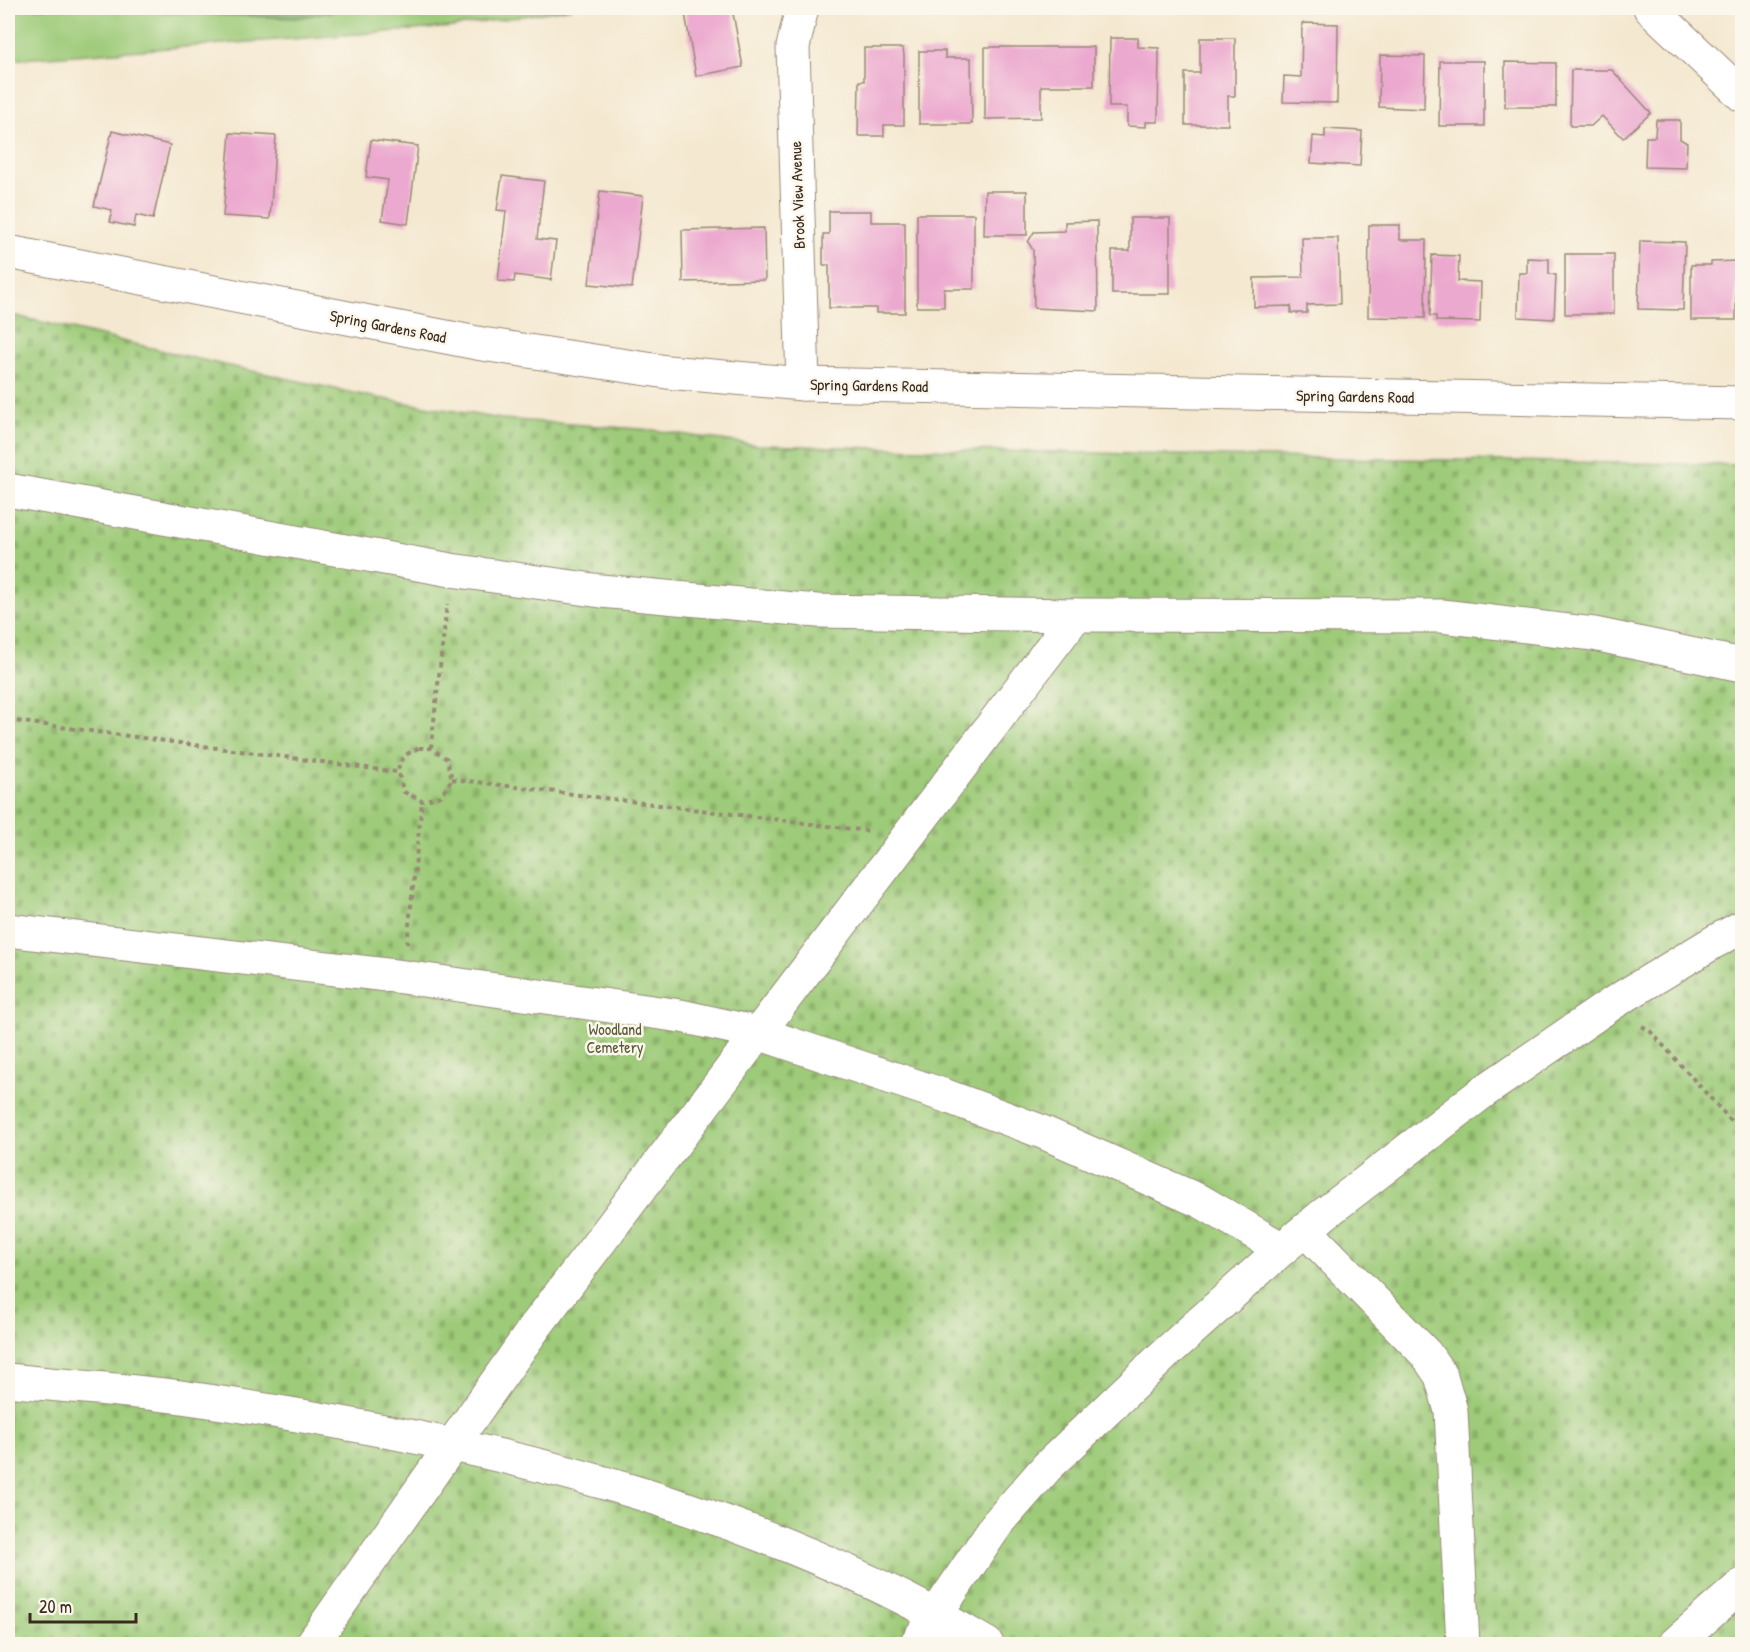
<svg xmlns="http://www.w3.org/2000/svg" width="1750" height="1652" font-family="'Patrick Hand',sans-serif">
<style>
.green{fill:#9ecb79;stroke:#6c7a4c;stroke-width:1.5}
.forest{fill:url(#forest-firs);stroke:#5c6c44;stroke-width:1.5}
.cemetery{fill:url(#cemetery-stones);stroke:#6c7a4c;stroke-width:1.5}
.building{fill:#eca9cf}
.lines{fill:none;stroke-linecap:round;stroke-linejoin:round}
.minor-casing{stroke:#988977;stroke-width:35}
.path{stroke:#988977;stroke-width:4;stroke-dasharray:4.5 4.5;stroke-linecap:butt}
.minor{stroke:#fff;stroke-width:33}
.labels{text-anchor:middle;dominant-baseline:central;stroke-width:5;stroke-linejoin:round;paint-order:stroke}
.street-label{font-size:16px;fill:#3b2a1e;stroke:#fbf7ec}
.park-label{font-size:16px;fill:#595a39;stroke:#fbf7ec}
</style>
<defs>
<pattern id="forest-firs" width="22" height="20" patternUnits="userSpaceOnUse" patternTransform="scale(1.5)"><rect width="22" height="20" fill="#7eaf69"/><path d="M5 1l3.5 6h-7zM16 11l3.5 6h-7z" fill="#688f56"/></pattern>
<pattern id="cemetery-stones" width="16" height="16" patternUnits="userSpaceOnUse" patternTransform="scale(1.5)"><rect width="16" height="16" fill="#9ecb79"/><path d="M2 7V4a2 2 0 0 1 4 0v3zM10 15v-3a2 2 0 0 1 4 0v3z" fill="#89ae68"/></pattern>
</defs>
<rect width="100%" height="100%" fill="#fbf7ec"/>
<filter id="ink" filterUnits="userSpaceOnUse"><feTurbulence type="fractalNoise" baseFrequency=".0167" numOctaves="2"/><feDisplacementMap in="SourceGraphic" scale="12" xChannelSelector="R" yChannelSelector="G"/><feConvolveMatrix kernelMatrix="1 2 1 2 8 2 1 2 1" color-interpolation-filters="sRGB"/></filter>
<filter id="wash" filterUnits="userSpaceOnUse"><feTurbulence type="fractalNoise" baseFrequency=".008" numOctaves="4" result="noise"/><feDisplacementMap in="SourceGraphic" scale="24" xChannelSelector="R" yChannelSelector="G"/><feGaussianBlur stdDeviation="1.35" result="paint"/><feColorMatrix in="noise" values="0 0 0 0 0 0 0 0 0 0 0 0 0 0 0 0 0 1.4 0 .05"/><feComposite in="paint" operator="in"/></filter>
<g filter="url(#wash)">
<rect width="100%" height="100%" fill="#f4e8d0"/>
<polygon class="green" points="8,8 572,8 453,27 8,60"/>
<polygon class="forest" points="75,8 356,8 294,18"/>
<polygon class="cemetery" points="8,314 202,360 372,397 501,419 653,430 756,445 1214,456 1742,465 1742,1644 8,1644"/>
<g id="blocks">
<g class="building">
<polygon points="684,8 732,8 743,67 696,76"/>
<polygon points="1302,23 1338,24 1337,103 1283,102 1284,76 1301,77"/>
<polygon points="1110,38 1138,38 1138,47 1159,48 1158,122 1146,122 1146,127 1127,126 1127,107 1109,107"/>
<polygon points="1200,38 1235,38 1235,96 1228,96 1228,125 1185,125 1185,73 1200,73"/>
<polygon points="985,47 1094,47 1094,86 1041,86 1041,118 985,119"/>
<polygon points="864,48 903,48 904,56 904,125 884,125 884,136 858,136 859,81 864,81"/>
<polygon points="919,51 945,51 945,58 971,58 972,124 919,124"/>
<polygon points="1380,55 1425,56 1424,109 1379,107"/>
<polygon points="1440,61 1484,61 1484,126 1439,126"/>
<polygon points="1505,62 1556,63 1556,107 1505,107"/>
<polygon points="1571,70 1612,70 1651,113 1623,138 1602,116 1591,126 1570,126"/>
<polygon points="1656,120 1680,120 1680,139 1687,143 1686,168 1645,167 1646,137 1655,137"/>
<polygon points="1325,129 1362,131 1360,166 1311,163 1313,136 1325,137"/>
<polygon points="112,131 170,145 153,219 136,215 134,227 110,222 112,210 94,206"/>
<polygon points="230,133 276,136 270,219 223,216"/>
<polygon points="371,140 418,146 408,224 382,220 388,180 366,177"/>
<polygon points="502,176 544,181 537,239 556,241 551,280 515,275 514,282 498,281 506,211 497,210"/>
<polygon points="600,191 643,196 632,288 589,284"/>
<polygon points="985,191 1027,191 1027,235 984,235"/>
<polygon points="829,211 871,211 871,222 905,222 905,313 876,313 876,308 829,308 829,265 823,265 823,234 829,234"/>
<polygon points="917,214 974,214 974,289 944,289 944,307 917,307"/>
<polygon points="1130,218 1170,218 1170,294 1112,294 1112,251 1130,251"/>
<polygon points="1097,221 1098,311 1034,308 1033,250 1028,242 1034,232 1065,231 1065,222"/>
<polygon points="1369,225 1400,225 1400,240 1426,240 1425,318 1368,317"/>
<polygon points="764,228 765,280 683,282 682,230"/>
<polygon points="1302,238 1338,238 1340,304 1307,305 1307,313 1291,313 1291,306 1254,307 1254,278 1303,277"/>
<polygon points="1640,241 1685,242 1683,310 1638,309"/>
<rect x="1565" y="254" width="49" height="60"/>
<polygon points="1432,255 1459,256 1458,281 1481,282 1480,322 1436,321 1436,316 1430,316"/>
<polygon points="1527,258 1549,259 1549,274 1556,275 1554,319 1518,317 1519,273 1527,273"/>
<polygon points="1736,261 1736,320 1691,320 1691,265 1711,265 1711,262"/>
</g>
</g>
</g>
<g filter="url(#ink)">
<use href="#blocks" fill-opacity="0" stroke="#988977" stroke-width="1.5"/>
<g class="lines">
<g class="minor-casing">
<g id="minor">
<polyline points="802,8 793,47 803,384"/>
<polyline points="1650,8 1742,95"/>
<polyline points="8,252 482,344 667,372 803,384 1742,403"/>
<polyline points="8,490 451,570 601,591 817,611 1076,615 1442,616 1594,634 1742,665"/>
<polyline points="8,930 403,977 681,1016 758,1033 946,1096 1040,1131 1202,1202 1282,1249"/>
<polyline points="1305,1230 1426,1354 1441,1376 1451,1411 1463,1644"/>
<path d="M8,1380C72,1387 138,1390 202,1400C474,1440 749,1502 987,1644"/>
<polyline points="312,1644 535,1327 1076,615"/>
<polyline points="916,1644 997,1524 1047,1467 1165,1354 1282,1249 1323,1215 1483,1092 1613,1003 1714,942 1742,927"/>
<polyline points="1675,1644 1742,1585"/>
</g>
</g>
<g class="path">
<polyline points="8,720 397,772"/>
<path d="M419,748H431L447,759L452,779L441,796L422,801L404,792C396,769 394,758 419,748Z"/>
<polyline points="431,748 447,604"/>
<polyline points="452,779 868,831"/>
<polyline points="407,944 422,801"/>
<polyline points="1642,1026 1651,1032 1742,1133"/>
</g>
<use href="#minor" class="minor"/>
</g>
</g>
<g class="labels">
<g class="street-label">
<text transform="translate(797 195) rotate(-92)">Brook View Avenue</text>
<text transform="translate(388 326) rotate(11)">Spring Gardens Road</text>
<text transform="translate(869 385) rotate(1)">Spring Gardens Road</text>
<text transform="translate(1355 396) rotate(1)">Spring Gardens Road</text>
</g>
<g class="park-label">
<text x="615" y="1029">Woodland<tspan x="615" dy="18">Cemetery</tspan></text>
</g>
</g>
<rect width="1750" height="1652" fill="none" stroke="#fbf7ec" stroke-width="30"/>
<path d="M30 1613v9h106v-9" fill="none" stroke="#3b2a1e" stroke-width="3"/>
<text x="39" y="1613" font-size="18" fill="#3b2a1e" stroke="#fbf7ec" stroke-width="4.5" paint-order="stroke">20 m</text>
</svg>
